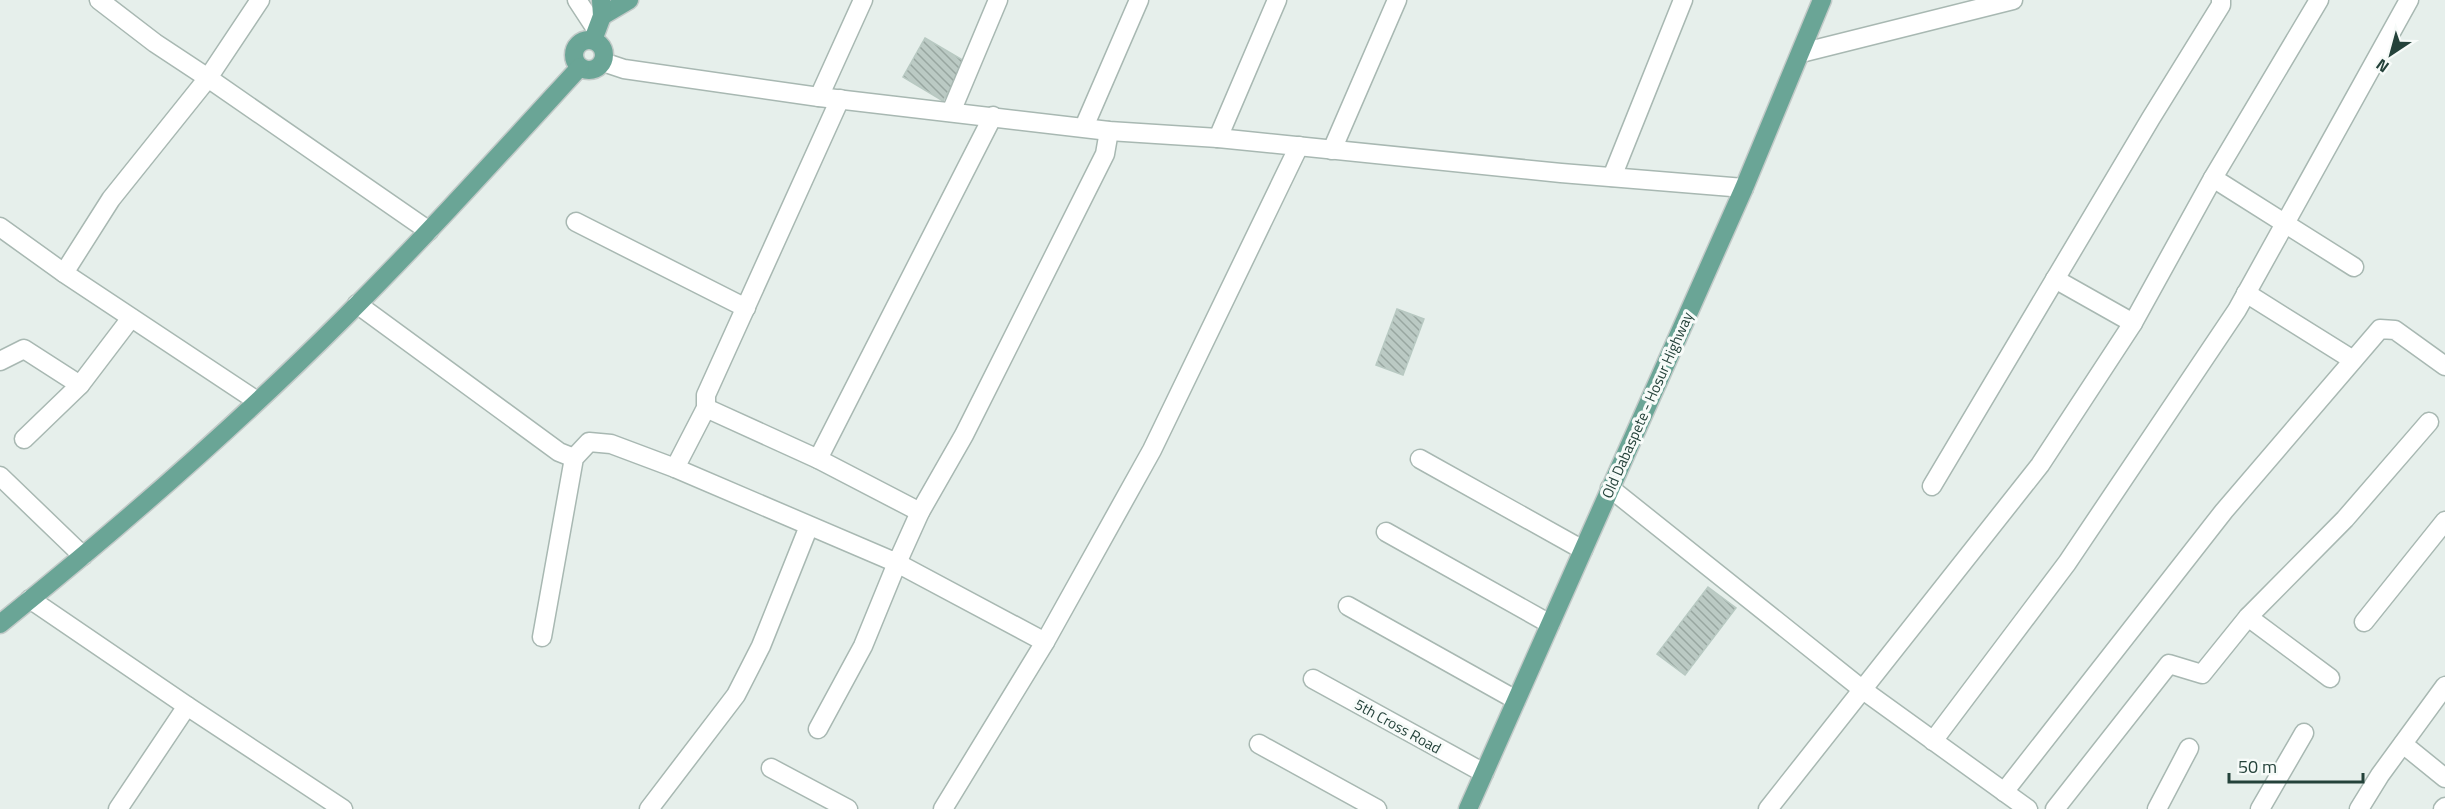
<svg xmlns="http://www.w3.org/2000/svg" width="2445" height="809" font-family="'Titillium Web',sans-serif">
<style>
.building{fill:url(#building-back-hatch);stroke:#b8c9c2;stroke-width:1.5}
.lines{fill:none;stroke-linecap:round;stroke-linejoin:round}
.minor-casing{stroke:#a8b8b2;stroke-width:21}
.major-casing{stroke:#c2cac8;stroke-width:21}
.minor{stroke:#fff;stroke-width:18}
.major{stroke:#6aa596;stroke-width:18}
.labels{text-anchor:middle;dominant-baseline:central;stroke-width:6;stroke-linejoin:round;paint-order:stroke}
.street-label{font-size:15px;fill:#24423a;stroke:#f7fbf9}
</style>
<defs>
<pattern id="building-back-hatch" width="6" height="6" patternUnits="userSpaceOnUse" patternTransform="scale(1.5)"><rect width="6" height="6" fill="#bbcac4"/><path d="M-1 5l2 2M0 0l6 6M5-1l2 2" fill="none" stroke="#98a6a0"/></pattern>
</defs>
<rect width="100%" height="100%" fill="#e6efeb"/>
<g class="building">
<polygon points="925,38 966,62 943,101 903,77"/>
<polygon points="1397,309 1424,319 1403,375 1376,365"/>
<polygon points="1708,587 1736,608 1685,675 1657,654"/>
</g>
<g class="lines">
<g class="minor-casing">
<g id="minor">
<polyline points="260,0 208,78 429,231"/>
<polyline points="577,0 596,29"/>
<polyline points="1801,53 2013,0"/>
<polyline points="603,62 624,69 819,97 1109,131 1218,138 1561,173 1744,188"/>
<polyline points="819,97 863,0"/>
<polyline points="951,112 998,0"/>
<polyline points="1084,127 1139,0"/>
<polyline points="1218,138 1277,0"/>
<polyline points="1332,150 1397,0"/>
<polyline points="1612,177 1683,0"/>
<polyline points="2213,178 2354,267"/>
<polyline points="576,222 746,308"/>
<polyline points="0,227 64,273 257,401"/>
<polyline points="64,273 111,199 208,78 155,43 99,0"/>
<polyline points="2055,279 2133,323"/>
<polyline points="2246,293 2353,360"/>
<polyline points="357,304 559,452 574,458"/>
<polyline points="0,361 24,349 80,385"/>
<polyline points="706,408 818,459 920,512"/>
<polyline points="24,439 80,385 131,318"/>
<polyline points="818,459 993,116"/>
<polyline points="1420,459 1583,550"/>
<polyline points="675,468 706,408 706,395 840,99"/>
<polyline points="0,476 83,556"/>
<polyline points="1932,486 2151,118 2221,5 2221,0"/>
<polyline points="1610,488 1863,690 2028,809"/>
<polyline points="1386,532 1550,624"/>
<polyline points="30,599 187,706 343,809"/>
<polyline points="1348,606 1516,700"/>
<polyline points="2248,617 2330,678"/>
<polyline points="2364,622 2445,521"/>
<polyline points="542,637 574,458 589,442 611,444 675,468 897,563 920,512 964,435 1105,154 1109,131"/>
<polyline points="1313,679 1484,773"/>
<polyline points="818,729 863,646 897,563 1045,642"/>
<polyline points="1933,741 2067,563 2237,310 2409,0"/>
<polyline points="1259,744 1377,809"/>
<polyline points="2403,744 2445,778"/>
<polyline points="771,768 848,809"/>
<polyline points="2004,792 2224,511 2380,329 2395,330 2445,366"/>
<polyline points="118,809 187,706"/>
<polyline points="649,809 736,695 761,646 809,526"/>
<polyline points="943,809 1045,642 1152,450 1299,146"/>
<polyline points="1768,809 2040,465 2133,323 2213,178 2319,0"/>
<polyline points="2055,809 2169,664 2202,674 2248,617 2345,519 2429,422"/>
<polyline points="2157,809 2189,748"/>
<polyline points="2260,809 2304,733"/>
<polyline points="2359,809 2380,775 2445,686"/>
<polyline points="2443,809 2445,807"/>
</g>
</g>
<g class="major-casing">
<g id="major">
<polyline points="602,16 629,0"/>
<circle cx="589" cy="55" r="15"/>
<polyline points="593,40 602,16 601,0"/>
<path d="M0,624C119,528 235,427 343,319C425,237 502,152 580,67"/>
<polyline points="1468,809 1744,188 1822,0"/>
</g>
</g>
<use href="#minor" class="minor"/>
<use href="#major" class="major"/>
</g>
<g class="labels">
<g class="street-label">
<text transform="translate(1647 405) rotate(-66)">Old Dabaspete - Hosur Highway</text>
<text transform="translate(1398 726) rotate(29)">5th Cross Road</text>
</g>
</g>
<g transform="translate(2391 54) rotate(216)" stroke="#f7fbf9" stroke-width="4.5" paint-order="stroke">
<path d="M0-4.5L10 22L0 15L-10 22Z" fill="#24423a"/>
<text y="-9" font-size="16" font-weight="bold" text-anchor="middle" fill="#24423a">N</text>
</g>
<path d="M2229 773v9h134v-9" fill="none" stroke="#24423a" stroke-width="3"/>
<text x="2238" y="773" font-size="18" fill="#24423a" stroke="#f7fbf9" stroke-width="4.5" paint-order="stroke">50 m</text>
</svg>
